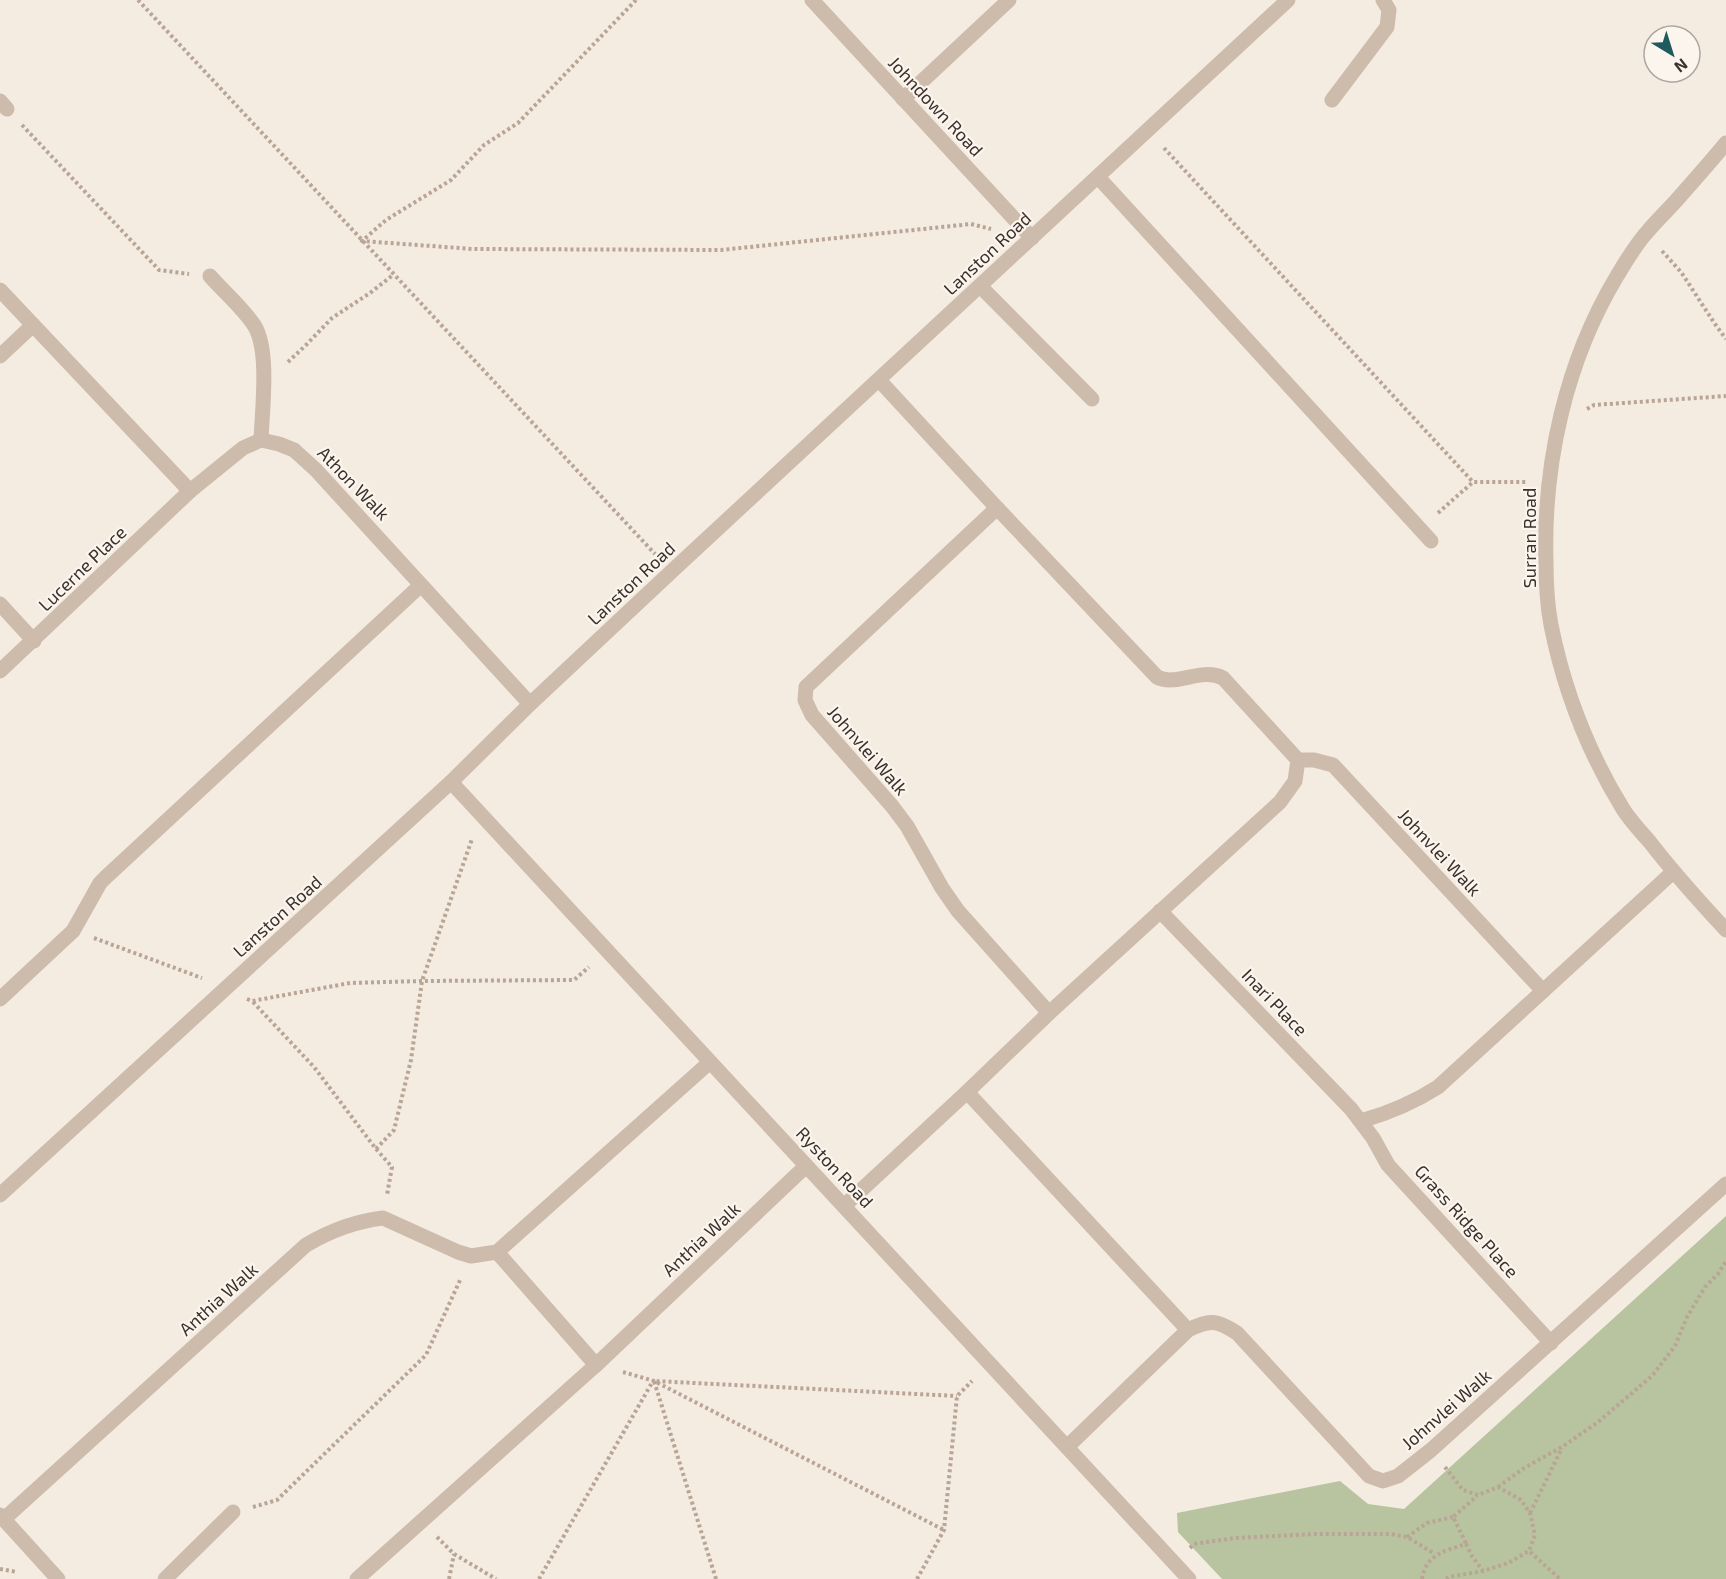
<svg xmlns="http://www.w3.org/2000/svg" width="1726" height="1579" font-family="'Exo 2',sans-serif">
<style>
.green{fill:#b8c4a0}
.lines{fill:none;stroke-linecap:round;stroke-linejoin:round}
.path{stroke:#b9a596;stroke-width:4;stroke-dasharray:3 3;stroke-linecap:butt}
.lane{stroke:#cdbbac;stroke-width:15}
.street{stroke:#cdbbac;stroke-width:15}
.labels{text-anchor:middle;dominant-baseline:central;stroke-width:4.5;stroke-linejoin:round;paint-order:stroke}
.street-label{font-size:18px;fill:#3b302b;stroke:#fbf5ee}
</style>
<rect width="100%" height="100%" fill="#f4ebe1"/>
<polygon class="green" points="1726,1216 1726,1579 1222,1579 1178,1532 1177,1513 1340,1481 1368,1504 1404,1509"/>
<g class="lines">
<g class="path">
<polyline points="138,0 655,554"/>
<polyline points="636,0 518,123 484,145 451,180 386,220 362,241 473,249 721,250 971,224 991,229"/>
<polyline points="22,125 159,270 189,274"/>
<polyline points="1164,148 1473,482"/>
<polyline points="1662,251 1681,272 1715,324 1726,339"/>
<polyline points="288,362 306,345 332,318 370,293 393,275"/>
<polyline points="1587,409 1594,405 1726,396"/>
<polyline points="1438,513 1473,482 1527,482"/>
<polyline points="94,938 202,978"/>
<polyline points="247,999 252,1001 350,983 422,981 574,980 589,967"/>
<polyline points="253,1002 314,1067 376,1149 392,1167 387,1195"/>
<polyline points="376,1149 394,1130 411,1060 422,981 472,839"/>
<polyline points="623,1372 654,1381 944,1530"/>
<polyline points="1445,1467 1463,1490 1478,1495 1498,1487 1521,1500 1530,1513 1535,1535 1529,1551 1560,1579"/>
<polyline points="1498,1487 1524,1468 1562,1447 1598,1422 1652,1376 1675,1346 1687,1317 1705,1287 1718,1274 1726,1261"/>
<polyline points="253,1507 277,1500 426,1355 461,1278"/>
<polyline points="1530,1513 1562,1448"/>
<polyline points="437,1537 454,1554 496,1579"/>
<polyline points="1407,1537 1427,1523 1453,1517"/>
<polyline points="1466,1543 1453,1517 1477,1496"/>
<polyline points="1190,1548 1194,1544 1235,1538 1315,1534 1390,1534 1407,1537 1435,1554"/>
<polyline points="0,1569 17,1572"/>
<polyline points="449,1579 454,1554"/>
<polyline points="539,1579 653,1381"/>
<polyline points="716,1579 654,1381 957,1396"/>
<polyline points="917,1579 944,1530 957,1396 972,1381"/>
<path d="M1422,1579C1426,1554 1445,1551 1466,1544L1472,1556L1483,1571"/>
<polyline points="1446,1579 1449,1577 1483,1571 1508,1563 1529,1551"/>
</g>
<g class="lane">
<polyline points="1332,100 1387,27 1389,10 1383,0"/>
<polyline points="0,101 7,109"/>
<polyline points="1098,177 1431,541"/>
<path d="M210,276C224,292 242,307 254,325C270,349 262,411 261,440"/>
<polyline points="980,286 1092,399"/>
<polyline points="0,999 73,931 100,883 106,877 421,585"/>
<polyline points="165,1579 233,1512"/>
</g>
<g class="street">
<polyline points="812,0 1032,238"/>
<polyline points="903,99 1009,0"/>
<path d="M1726,143C1712,160 1697,177 1682,194C1671,207 1659,218 1648,231C1636,244 1626,261 1617,276C1566,361 1543,463 1546,562C1546,582 1547,604 1551,625C1564,690 1588,752 1623,809C1630,820 1640,831 1649,841C1673,872 1699,901 1726,930"/>
<polyline points="0,290 190,491 243,448 261,440 279,444 294,450 316,470 530,704"/>
<polyline points="0,356 33,325"/>
<path d="M879,380L997,508L1157,677C1176,687 1201,667 1223,678L1298,760"/>
<polyline points="997,508 806,687 805,700 812,715 892,806 907,826 942,888 958,911 1049,1013"/>
<polyline points="0,604 34,641"/>
<polyline points="0,671 190,491"/>
<polyline points="451,782 1189,1579"/>
<polyline points="1160,911 1351,1109 1373,1138 1388,1165 1551,1343"/>
<polyline points="967,1092 1188,1330"/>
<path d="M1361,1121C1389,1113 1413,1103 1438,1087L1673,872"/>
<polyline points="0,1195 451,782 530,704 672,571 1288,0"/>
<polyline points="844,1206 967,1092 1049,1013 1280,802 1295,781 1298,760 1314,760 1333,765 1543,991"/>
<polyline points="497,1252 596,1365"/>
<path d="M1067,1447L1188,1330C1210,1319 1217,1320 1237,1333L1369,1476L1383,1481L1398,1476L1431,1450L1726,1184"/>
<polyline points="0,1515 58,1579"/>
<path d="M4,1519L306,1245C330,1231 356,1221 383,1218L458,1252L471,1256L497,1252L710,1062"/>
<polyline points="357,1579 596,1365 806,1166"/>
</g>
</g>
<g class="labels">
<g class="street-label">
<text transform="translate(936 106) rotate(47)">Johndown Road</text>
<text transform="translate(987 253) rotate(-43)">Lanston Road</text>
<text transform="translate(354 483) rotate(46)">Athon Walk</text>
<text transform="translate(1529 538) rotate(-90)">Surran Road</text>
<text transform="translate(82 568) rotate(-44)">Lucerne Place</text>
<text transform="translate(631 583) rotate(-43)">Lanston Road</text>
<text transform="translate(868 750) rotate(49)">Johnvlei Walk</text>
<text transform="translate(1440 852) rotate(47)">Johnvlei Walk</text>
<text transform="translate(277 916) rotate(-42)">Lanston Road</text>
<text transform="translate(1275 1002) rotate(46)">Inari Place</text>
<text transform="translate(835 1167) rotate(47)">Ryston Road</text>
<text transform="translate(1467 1221) rotate(48)">Grass Ridge Place</text>
<text transform="translate(701 1239) rotate(-43)">Anthia Walk</text>
<text transform="translate(218 1299) rotate(-42)">Anthia Walk</text>
<text transform="translate(1446 1409) rotate(-41)">Johnvlei Walk</text>
</g>
</g>
<g transform="translate(1672 54) rotate(142)"><circle r="28" fill="#fbf5ee" stroke="#aea6a0" stroke-width="1.5"/>
<path d="M0-4.5L10 22L0 15L-10 22Z" fill="#1f5a5e"/>
<text y="-9" font-size="16" font-weight="bold" text-anchor="middle" fill="#3b302b">N</text>
</g>
</svg>
